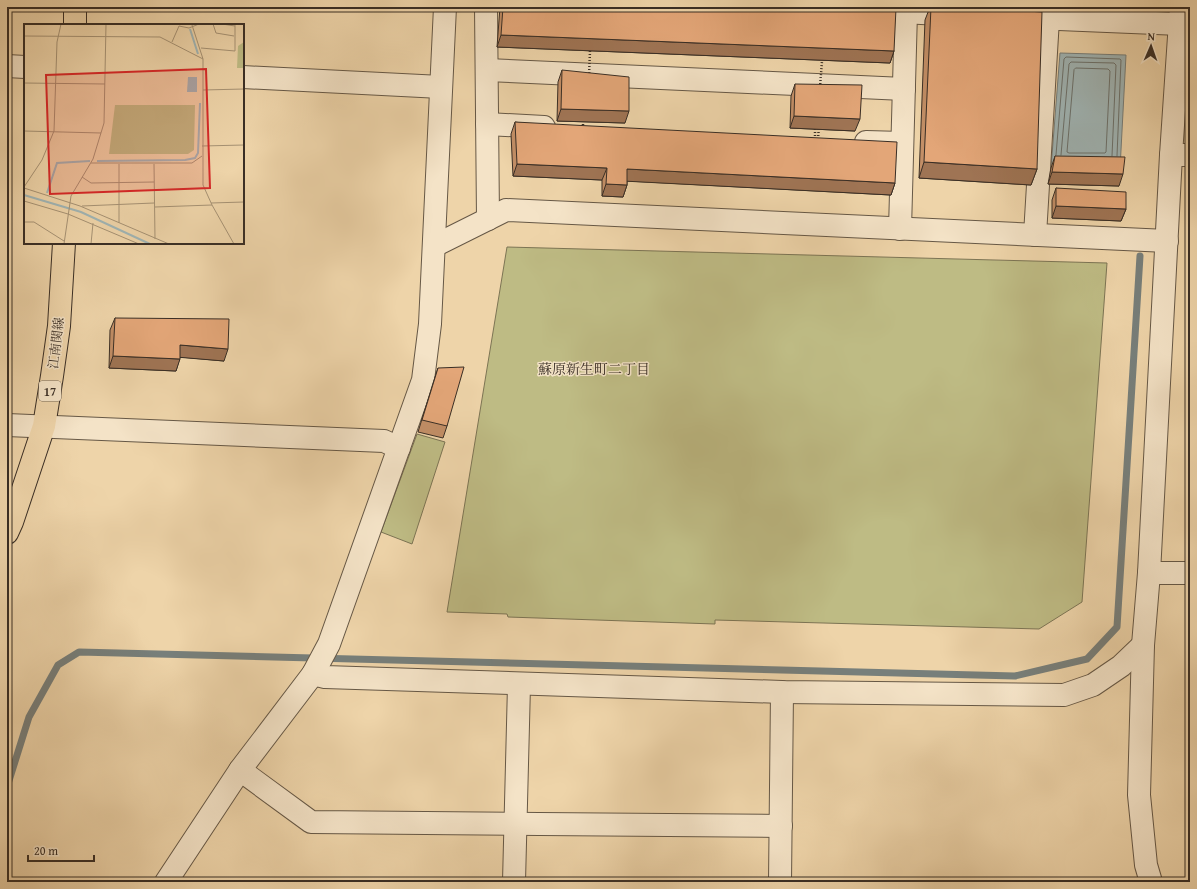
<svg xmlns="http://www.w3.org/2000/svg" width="1197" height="889" font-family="'Gentium Book Plus','Noto Serif JP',serif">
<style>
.green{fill:#bebb84;stroke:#7c7454}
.water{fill:#a0b5b5;stroke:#777f7b}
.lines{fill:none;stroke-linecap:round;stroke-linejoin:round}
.shore{stroke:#6c726d;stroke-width:1}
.stream{stroke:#777f7b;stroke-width:7}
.minor-casing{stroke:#665846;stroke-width:24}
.major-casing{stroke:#392e25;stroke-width:24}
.path{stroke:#392e25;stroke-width:2.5;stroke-dasharray:1 2;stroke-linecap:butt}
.minor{stroke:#f4e3c7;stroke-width:22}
.major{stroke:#eed4a9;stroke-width:22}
.path-bridge{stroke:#392e25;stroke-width:2.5;stroke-dasharray:1 2;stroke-linecap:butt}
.wall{fill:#c38f67;stroke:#392e25}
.shaded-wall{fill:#9f7454;stroke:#392e25}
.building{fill:#e3a678;stroke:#392e25}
.labels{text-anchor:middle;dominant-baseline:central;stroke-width:3;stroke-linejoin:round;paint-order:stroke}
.shield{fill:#f4e3c7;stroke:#716456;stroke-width:1}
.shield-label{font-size:12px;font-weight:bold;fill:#392e25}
.street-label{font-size:13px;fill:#392e25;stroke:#f4e3c7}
.neighbourhood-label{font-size:14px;fill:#392e25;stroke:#f4e3c7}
.inset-river{fill:none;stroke:#a0b5b5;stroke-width:2}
.inset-road{fill:none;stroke:#a69274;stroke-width:1}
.view{fill:#d62828;fill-opacity:0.15;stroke:#d62828;stroke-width:2}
.inset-edge{fill:none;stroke:#392e25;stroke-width:2}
</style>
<rect width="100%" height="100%" fill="#eed4a9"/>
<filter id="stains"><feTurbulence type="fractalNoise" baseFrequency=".005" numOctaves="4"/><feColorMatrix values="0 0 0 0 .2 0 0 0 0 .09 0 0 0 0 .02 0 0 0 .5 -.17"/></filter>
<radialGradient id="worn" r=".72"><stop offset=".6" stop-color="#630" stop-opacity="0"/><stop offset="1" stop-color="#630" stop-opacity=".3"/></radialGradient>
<g class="green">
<polygon points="507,247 1107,263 1082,602 1039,629 715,620 715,624 508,617 507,614 447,612"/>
<polygon points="417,434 445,442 412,544 381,532"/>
</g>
<polygon class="water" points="1060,53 1126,55 1120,169 1051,168"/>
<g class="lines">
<g class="shore">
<polygon points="1076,68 1108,69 1110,71 1106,152 1105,153 1069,153 1067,152 1074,70"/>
<polyline points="1056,155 1064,59 1066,57 1120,59 1121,60 1117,156"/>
<polyline points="1061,155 1069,64 1071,62 1114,63 1116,65 1112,156"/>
</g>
<polyline class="stream" points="7,787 29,717 58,665 79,652 1015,676 1087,659 1117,627 1140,256"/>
<g class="minor-casing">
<g id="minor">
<polyline points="486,7 488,219"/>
<polyline points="865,10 959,15"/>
<polyline points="1011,17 1180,24"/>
<polyline points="7,66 25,67"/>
<polyline points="487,70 904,89"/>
<polyline points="243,77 441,87"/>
<polyline points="487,124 544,127"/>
<polyline points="866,142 902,143"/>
<polyline points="1171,155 1190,155"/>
<polyline points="900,229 906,12"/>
<polyline points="1035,235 1048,19"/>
<polyline points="434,246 506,210 1167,241"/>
<polyline points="7,425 384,441 399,448"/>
<polyline points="1149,573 1190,573"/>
<polyline points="313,674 325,677 782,692 1064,695 1093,685 1121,666 1143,645"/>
<polyline points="240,770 311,822 781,826"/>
<polyline points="166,882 240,770 313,674 329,644 423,380 430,324 445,7"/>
<polyline points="514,882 519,685"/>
<polyline points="780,882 782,692"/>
<polyline points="1151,882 1146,865 1139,795 1143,645 1149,573 1171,155 1181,7"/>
</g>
</g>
<g class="major-casing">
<g id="major">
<polyline points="75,25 75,7"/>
<polyline points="7,533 12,522 44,426 52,376 59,326 64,243"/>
</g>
</g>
<g class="path">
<polyline points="583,128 583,122"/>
<polyline points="815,139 815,129"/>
</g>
<use href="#minor" class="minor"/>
<use href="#major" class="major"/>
<g class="path-bridge">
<polyline points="589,76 590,51"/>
<polyline points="820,87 822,61"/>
<polyline points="818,139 819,126"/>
</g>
</g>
<g class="wall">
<polygon points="500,7 879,7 894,51 890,63 497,47"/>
<polygon points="930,7 966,7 1037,169 1031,185 919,178 925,20"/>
<polygon points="562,70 625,123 557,121 558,82"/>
<polygon points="795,84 855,131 790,128 791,96"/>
<polygon points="515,122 895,183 891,195 627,181 627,185 623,197 602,196 602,180 513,176 511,134"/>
<polygon points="1055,156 1119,186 1048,184 1051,168"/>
<polygon points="1056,188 1126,209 1121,221 1052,218 1052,200"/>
<polygon points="115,318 224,361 180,357 176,371 109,368 110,330"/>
<polygon points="438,368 447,426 443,438 418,432 434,380"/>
</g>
<g class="shaded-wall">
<polygon points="501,35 894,51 890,63 497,47"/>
<polygon points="561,109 629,111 625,123 557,121"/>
<polygon points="794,116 860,119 855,131 790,128"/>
<polygon points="924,162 1037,169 1031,185 919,178"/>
<polygon points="517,164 607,168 602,180 513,176"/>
<polygon points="627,169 895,183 891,195 623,181"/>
<polygon points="1052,172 1123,174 1119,186 1048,184"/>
<polygon points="606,184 627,185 623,197 602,196"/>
<polygon points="1056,206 1126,209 1121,221 1052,218"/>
<polygon points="180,345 228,349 224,361 176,357"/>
<polygon points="113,356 180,359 176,371 109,368"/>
</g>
<g class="building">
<polygon points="503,7 879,7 896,8 894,51 501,35"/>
<polygon points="931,7 966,7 1042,12 1037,169 924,162"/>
<polygon points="562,70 629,77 629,111 561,109"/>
<polygon points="795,84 862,85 860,119 794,116"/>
<polygon points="515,122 897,142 895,183 627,169 627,185 606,184 607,168 517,164"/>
<polygon points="1055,156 1125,157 1123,174 1052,172"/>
<polygon points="1056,188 1126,192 1126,209 1056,206"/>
<polygon points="115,318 229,319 228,349 180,345 180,359 113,356"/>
<polygon points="464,367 447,426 422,420 438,368"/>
</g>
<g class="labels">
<rect class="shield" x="39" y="381" width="22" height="20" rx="3"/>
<g class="shield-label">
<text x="50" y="391">17</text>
</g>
<g class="street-label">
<text transform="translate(56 343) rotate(-83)">江南関線</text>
</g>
<g class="neighbourhood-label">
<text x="594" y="369">蘇原新生町二丁目</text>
</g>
</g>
<g transform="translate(24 24)">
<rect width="220" height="220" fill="#eed4a9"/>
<path d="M220,18V44H213L214,22ZM91,81H171L170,126L164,130H85Z" fill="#bebb84"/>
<path d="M164,53H173V68H163Z" fill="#a0b5b5"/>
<path class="inset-river" d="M166,5L174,30M73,137L161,136L171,134L174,129L176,79M23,169L33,139L66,137M0,171L57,188L126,220"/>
<path class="inset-road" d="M189,0L192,9L210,12M198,0L211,2M168,1L179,35M0,12L136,13L179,35V161L188,181L210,220M148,18L155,2L165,4L175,0M177,24L211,27V0M0,59L81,60M179,66L220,65M0,107L77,109M178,122L220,121M67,139H168L178,132M95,140V199M130,140L131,215M58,153L67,159L130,158M0,163L18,136L30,107L33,18L37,0M0,164L56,182L145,220M0,177L44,190L115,220M187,179L220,178M58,182L130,179M131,183L188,181M0,198H10L40,217M40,220L47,172L69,135L80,99L82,0M67,220L69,199"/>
<path class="view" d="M182,45L186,164L26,170L22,51Z"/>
<rect width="220" height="220" class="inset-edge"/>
</g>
<rect width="1197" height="889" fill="none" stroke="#eed4a9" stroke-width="24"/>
<rect x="8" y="8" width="1181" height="873" fill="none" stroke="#392e25" stroke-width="2"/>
<rect x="12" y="12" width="1173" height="865" fill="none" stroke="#392e25"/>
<g transform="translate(1151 46) rotate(2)" stroke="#f4e3c7" stroke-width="3" paint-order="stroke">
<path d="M0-3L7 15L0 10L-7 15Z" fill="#392e25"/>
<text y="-6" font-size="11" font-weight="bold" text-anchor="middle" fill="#392e25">N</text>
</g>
<path d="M28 855v6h66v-6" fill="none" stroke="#392e25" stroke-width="2"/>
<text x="34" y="855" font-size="12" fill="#392e25" stroke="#f4e3c7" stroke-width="3" paint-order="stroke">20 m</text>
<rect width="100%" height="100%" filter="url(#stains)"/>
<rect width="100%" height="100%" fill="url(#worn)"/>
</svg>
